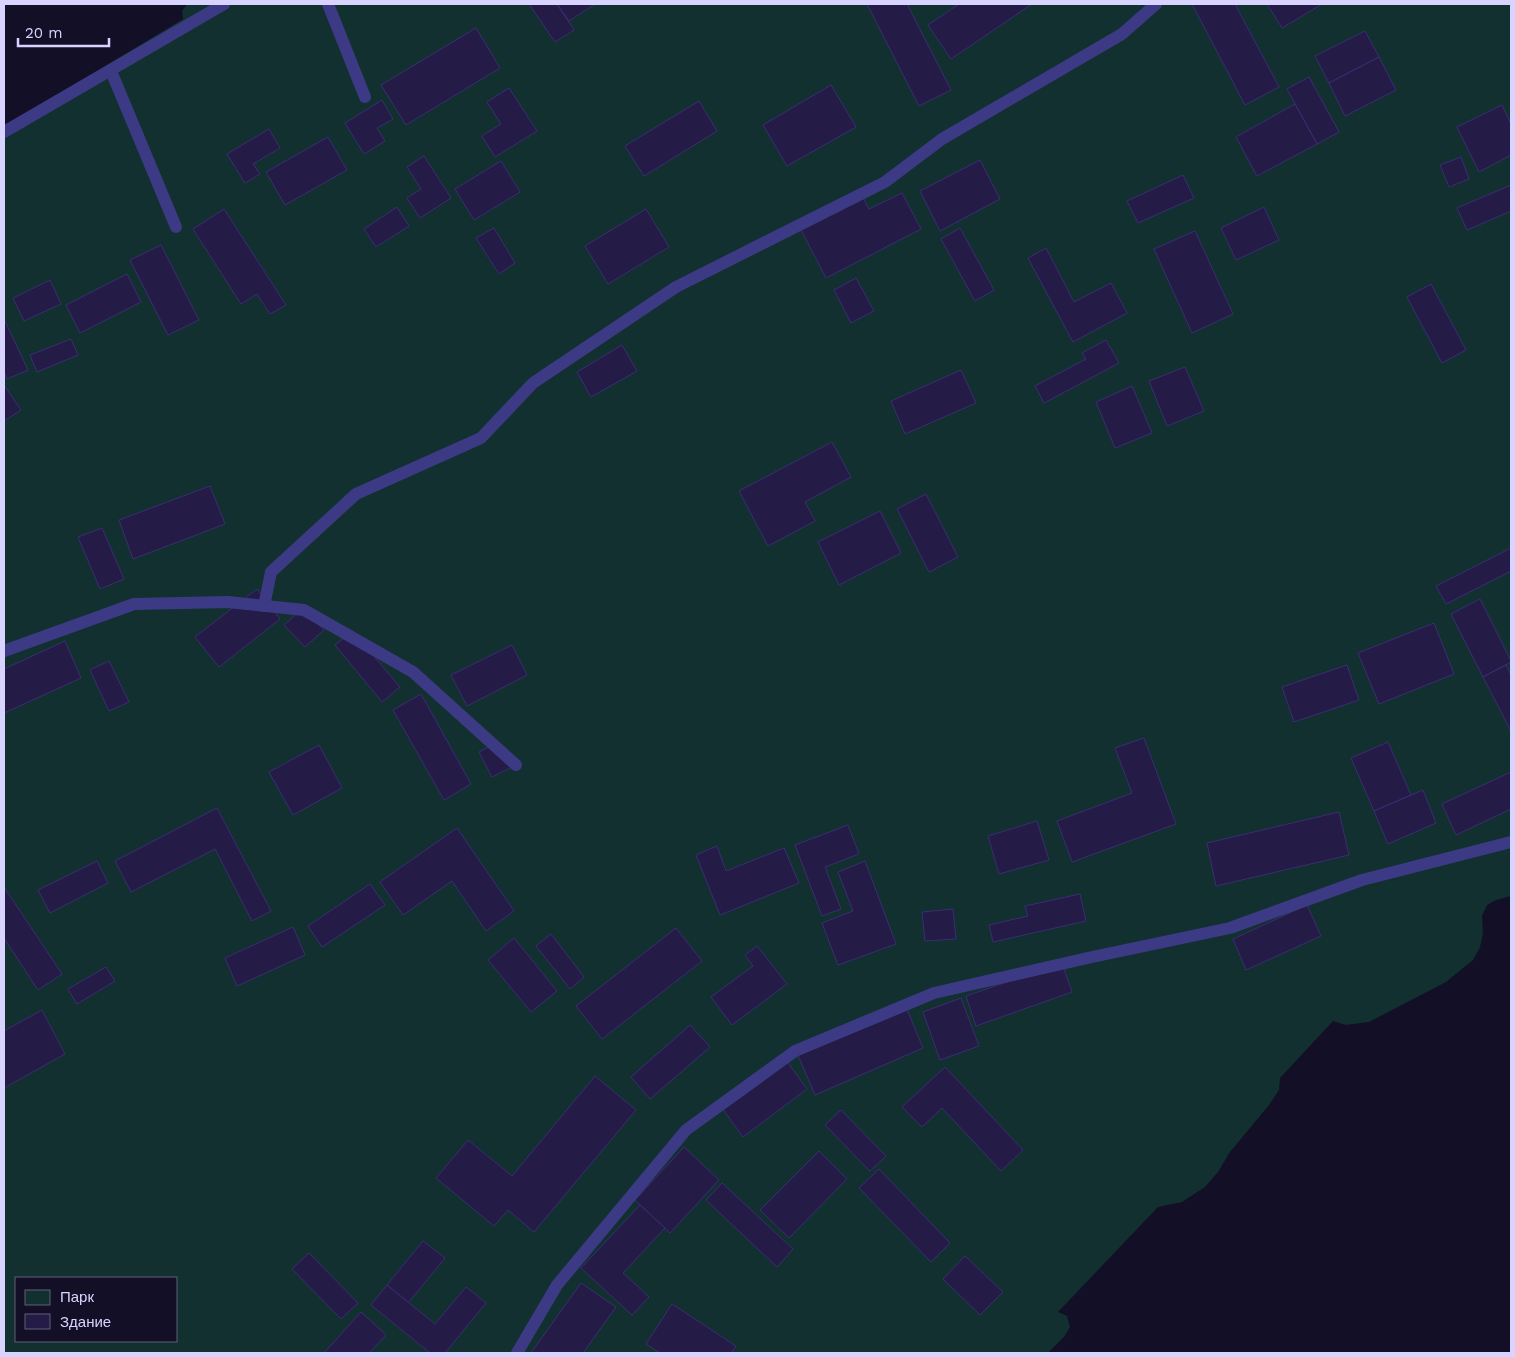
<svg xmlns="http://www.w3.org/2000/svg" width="1515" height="1357" font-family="'Work Sans',sans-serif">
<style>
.green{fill:#12302f;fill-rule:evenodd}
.building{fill:#241b47;stroke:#3b2d73}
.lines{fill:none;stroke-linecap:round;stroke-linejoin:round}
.service{stroke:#3d3a85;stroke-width:12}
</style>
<rect width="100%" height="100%" fill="#130f26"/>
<path class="green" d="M187,4H1511V896L1496,900L1487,905L1482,916L1483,933L1480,947L1473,960L1446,982L1369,1022L1346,1025L1333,1021L1280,1078L1279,1090L1269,1105L1230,1152L1218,1172L1205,1187L1182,1202L1158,1207L1058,1312L1067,1316L1070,1327L1064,1337L1048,1353H4V127L183,19L182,11ZM16,1278H176V1341H16Z"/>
<g class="building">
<polygon points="529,4 557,4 574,30 555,42"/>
<polygon points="557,4 595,4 569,21"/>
<polygon points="867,4 907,4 951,90 919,106"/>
<polygon points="959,4 1032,4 951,59 928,25"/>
<polygon points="1192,4 1235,4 1279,87 1245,105"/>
<polygon points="1267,4 1322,4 1282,28"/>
<polygon points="476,28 500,68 406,125 381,85"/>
<polygon points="1365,31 1379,57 1329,83 1315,56"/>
<polygon points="1379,57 1396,90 1345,116 1329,83"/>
<polygon points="1309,77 1339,132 1317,144 1287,89"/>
<polygon points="831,85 856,127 787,166 763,125"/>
<polygon points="509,88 537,131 495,157 482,136 501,124 487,102"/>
<polygon points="382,100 393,119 377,128 385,141 364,154 345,123"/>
<polygon points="699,101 717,131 644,176 625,146"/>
<polygon points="1295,104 1317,144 1257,176 1236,137"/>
<polygon points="1502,105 1511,124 1511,155 1479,172 1457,127"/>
<polygon points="269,129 280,148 253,164 260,174 245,183 227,154"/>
<polygon points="328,137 347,170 285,205 266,172"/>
<polygon points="424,156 451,198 420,218 407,198 421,189 407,167"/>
<polygon points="1461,157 1469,179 1449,187 1440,165"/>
<polygon points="980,160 1000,199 940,231 920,191"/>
<polygon points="501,161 520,192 474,220 455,189"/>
<polygon points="1183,175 1194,198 1138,223 1127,201"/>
<polygon points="1511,185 1511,211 1467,230 1457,208"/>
<polygon points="902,193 921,229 826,278 800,228 862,196 869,209"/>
<polygon points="397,207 409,226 376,247 364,229"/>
<polygon points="1264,207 1279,240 1236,260 1221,228"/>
<polygon points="224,209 286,305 270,314 257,294 241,304 193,229"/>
<polygon points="646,209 669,247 608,284 585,246"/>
<polygon points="494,228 515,263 499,274 476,238"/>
<polygon points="960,228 994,290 975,301 941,239"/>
<polygon points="1195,231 1233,314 1192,333 1154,249"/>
<polygon points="161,245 199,320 168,335 130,260"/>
<polygon points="1046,248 1074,302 1111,283 1127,313 1073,342 1028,258"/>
<polygon points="127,274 141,302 80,333 66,305"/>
<polygon points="856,278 874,311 851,323 834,290"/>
<polygon points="50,280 61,304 24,321 13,298"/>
<polygon points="1431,284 1466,350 1442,363 1407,297"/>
<polygon points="4,319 28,370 7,379 4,371"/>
<polygon points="71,339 78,355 37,372 30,355"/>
<polygon points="1106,340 1119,363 1044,403 1035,386 1086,359 1082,353"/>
<polygon points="622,345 637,371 591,397 577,372"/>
<polygon points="1185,367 1204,411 1167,426 1149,381"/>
<polygon points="961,370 976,403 905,434 891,401"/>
<polygon points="4,385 21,410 4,421"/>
<polygon points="1132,386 1152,433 1115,448 1096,402"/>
<polygon points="832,442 851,477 805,502 815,521 768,546 739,491"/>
<polygon points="210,486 225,524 133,559 119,520"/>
<polygon points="926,494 958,557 929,572 897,509"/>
<polygon points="880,511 901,553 839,585 818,542"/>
<polygon points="102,528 124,579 100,589 78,537"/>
<polygon points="1511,548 1511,571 1446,604 1436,586"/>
<polygon points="257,589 280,619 219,667 195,637"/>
<polygon points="1480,599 1511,661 1511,662 1483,677 1451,614"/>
<polygon points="303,608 324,630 305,647 284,625"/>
<polygon points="1434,623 1454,674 1379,704 1358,653"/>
<polygon points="353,631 400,687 382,702 335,645"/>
<polygon points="65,641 81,678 4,713 4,669"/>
<polygon points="512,645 527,675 467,706 451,675"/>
<polygon points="109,661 129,702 109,711 90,670"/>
<polygon points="1347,665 1359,700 1294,722 1282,687"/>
<polygon points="1506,665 1511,675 1511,731 1483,677"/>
<polygon points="421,694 471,784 444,800 393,710"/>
<polygon points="1144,738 1176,824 1072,862 1057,821 1132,793 1115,748"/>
<polygon points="499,742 512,767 492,777 479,752"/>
<polygon points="1388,742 1411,795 1374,811 1351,758"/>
<polygon points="319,745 342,788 293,815 269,772"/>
<polygon points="1511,772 1511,809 1456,835 1442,804"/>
<polygon points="1423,790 1436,823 1388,844 1374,811"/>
<polygon points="217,808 271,911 252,921 215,849 131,892 115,861"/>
<polygon points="1339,812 1349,855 1216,886 1207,843"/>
<polygon points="1037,821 1049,860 999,874 988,836"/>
<polygon points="848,825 859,854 825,867 841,909 822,916 795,845"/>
<polygon points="457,828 514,911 486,931 452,881 403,915 380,882"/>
<polygon points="717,846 726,871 784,848 799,883 720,915 696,855"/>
<polygon points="97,861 108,883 50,913 38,890"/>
<polygon points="865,861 896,944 838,965 822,923 853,911 838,872"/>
<polygon points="370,884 385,905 322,947 308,926"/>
<polygon points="4,887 62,974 38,990 4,938"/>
<polygon points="1080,894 1086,921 993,942 989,925 1028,916 1025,906"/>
<polygon points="1307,905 1321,936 1246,970 1233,939"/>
<polygon points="953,909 956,939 925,941 922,912"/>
<polygon points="293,927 305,955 237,986 225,958"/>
<polygon points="676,928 702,961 602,1039 576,1006"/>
<polygon points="551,934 584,977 570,989 536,946"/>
<polygon points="514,938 557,991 531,1012 488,960"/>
<polygon points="757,946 787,984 732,1025 711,997 753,966 745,955"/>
<polygon points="1062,963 1072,992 976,1026 966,996"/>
<polygon points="106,967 115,981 77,1004 68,989"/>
<polygon points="961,998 979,1046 940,1060 923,1012"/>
<polygon points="906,1007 923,1048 815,1095 797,1053"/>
<polygon points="42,1010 65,1054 4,1088 4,1031"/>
<polygon points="690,1025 710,1047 650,1099 631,1077"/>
<polygon points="786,1060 807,1089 743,1137 722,1108"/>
<polygon points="945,1067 1023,1150 1001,1171 942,1108 922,1127 902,1107"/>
<polygon points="595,1076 636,1110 534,1232 508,1210 494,1226 436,1178 468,1140 512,1176"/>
<polygon points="841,1110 886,1156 870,1171 825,1125"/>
<polygon points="684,1147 719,1180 670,1233 635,1200"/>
<polygon points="819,1151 847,1179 789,1238 760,1210"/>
<polygon points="879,1169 950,1243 931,1262 859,1188"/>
<polygon points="722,1183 793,1249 777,1267 706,1200"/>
<polygon points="640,1205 665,1228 623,1273 649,1297 632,1315 581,1268"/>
<polygon points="423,1241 445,1258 408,1303 387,1285"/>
<polygon points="309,1253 358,1303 341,1319 292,1269"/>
<polygon points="965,1256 1003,1292 980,1315 943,1279"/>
<polygon points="581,1283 616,1307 583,1353 531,1353"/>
<polygon points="387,1285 435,1324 466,1287 486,1303 445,1353 430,1353 371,1305"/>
<polygon points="672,1304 736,1346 731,1353 660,1353 646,1344"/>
<polygon points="361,1312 386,1335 369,1353 324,1353"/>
</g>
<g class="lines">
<g class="service">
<polyline points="328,4 365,97"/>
<polyline points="111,71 176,227"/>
<polyline points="4,132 224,4"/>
<polyline points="264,606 271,572 356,494 481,438 533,383 676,287 885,182 942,139 1122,34 1156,4"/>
<polyline points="4,651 134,604 228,602 304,610 413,672 516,765"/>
<polyline points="517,1353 557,1285 686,1130 795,1051 934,993 1092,957 1230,928 1362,880 1511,842"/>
</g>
</g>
<rect width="1515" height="1357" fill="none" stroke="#d9d4ff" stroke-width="10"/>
<rect x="15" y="1277" width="162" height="65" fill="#130f26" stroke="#625e7d"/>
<rect x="25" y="1290" width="25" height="15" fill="#12302f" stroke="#625e7d"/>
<text x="60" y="1302" font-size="15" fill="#d9d4ff">Парк</text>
<rect x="25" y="1314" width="25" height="15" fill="#241b47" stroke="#625e7d"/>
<text x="60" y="1327" font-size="15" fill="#d9d4ff">Здание</text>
<path d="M18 38v8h91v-8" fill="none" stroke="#d9d4ff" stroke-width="2.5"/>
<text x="25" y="38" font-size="15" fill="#d9d4ff" stroke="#130f26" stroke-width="4" paint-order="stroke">20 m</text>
</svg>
